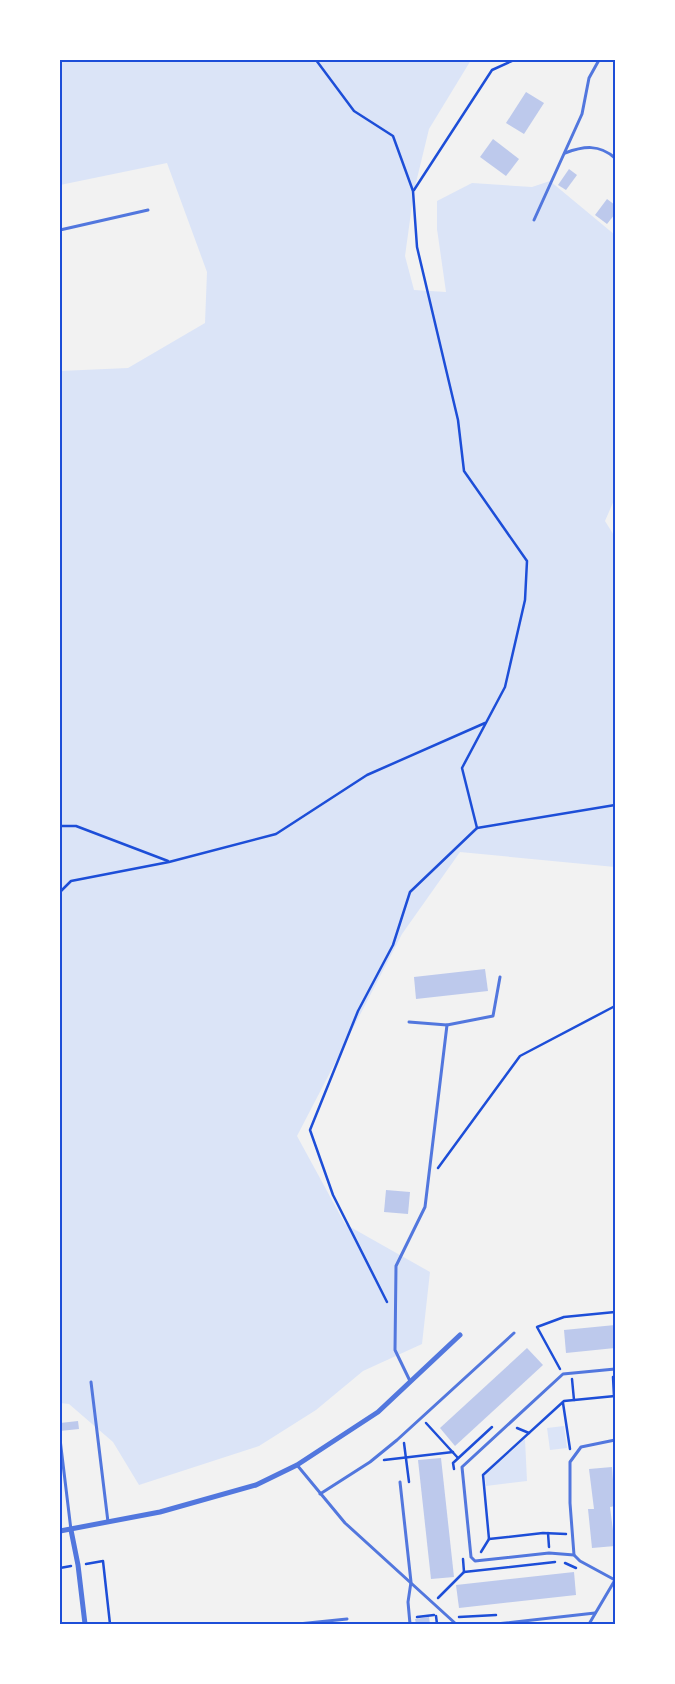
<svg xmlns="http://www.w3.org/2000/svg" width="675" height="1684" font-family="Barlow,sans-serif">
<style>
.green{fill:#dbe4f7}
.building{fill:#bdc9ec}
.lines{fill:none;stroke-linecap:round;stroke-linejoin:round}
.path{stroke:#1d4ed8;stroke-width:2.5}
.service{stroke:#5277de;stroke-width:3}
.minor{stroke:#5277de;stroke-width:5}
.neatline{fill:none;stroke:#1d4ed8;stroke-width:2}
</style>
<rect width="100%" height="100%" fill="#f2f2f2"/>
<g class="green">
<polygon points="60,60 471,60 429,129 414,191 405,256 414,290 446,292 437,229 437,201 472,183 532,187 550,181 615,235 615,498 605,521 615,537 615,867 460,852 402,934 297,1136 345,1224 430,1272 422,1344 363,1371 316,1410 259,1446 139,1485 113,1442 69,1404 60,1403 60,371 128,368 205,323 207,272 167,163 60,185"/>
<polygon points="564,1426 567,1448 550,1450 547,1428"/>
<polygon points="525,1439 527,1481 486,1486 485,1475"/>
</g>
<g class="building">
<polygon points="526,92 544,103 524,134 506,123"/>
<polygon points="493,139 519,159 506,176 480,157"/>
<polygon points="569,169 577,175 566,190 558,185"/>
<polygon points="607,199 615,205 615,214 607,224 595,215"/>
<polygon points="485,969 488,991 416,999 414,977"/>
<polygon points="386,1190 410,1192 408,1214 384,1212"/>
<polygon points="615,1325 615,1348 566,1353 564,1330"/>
<polygon points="527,1348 543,1365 455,1446 440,1428"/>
<polygon points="78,1421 79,1429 60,1431 60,1423"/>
<polygon points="441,1458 454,1577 431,1579 418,1460"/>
<polygon points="612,1467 615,1506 610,1507 615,1546 592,1548 588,1509 594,1509 589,1469"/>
<polygon points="574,1572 576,1595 459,1608 456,1585"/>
<polygon points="429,1617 430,1624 416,1624 415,1619"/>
</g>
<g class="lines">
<g class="path">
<polyline points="316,60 354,111 393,136 413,191 417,247 458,420 464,471 527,561 525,600 505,687 462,768 477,828"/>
<polyline points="414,190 492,70 514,60"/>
<polyline points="60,826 76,826 168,861"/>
<polyline points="60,892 71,881 169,862 276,834 367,775 485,723"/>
<polyline points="438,1168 520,1056 615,1006"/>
<polyline points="387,1302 333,1195 310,1130 358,1011 393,945 410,892 477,828 615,805"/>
<polyline points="560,1369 537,1327 564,1317 615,1312"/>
<polyline points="613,1377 614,1396"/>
<polyline points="572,1379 574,1400"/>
<polyline points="563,1403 570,1449"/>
<polyline points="426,1423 458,1458"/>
<polyline points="517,1428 529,1433"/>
<polyline points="404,1443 409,1482"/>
<polyline points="384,1460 453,1452"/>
<polyline points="454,1469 453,1463 492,1427"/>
<polyline points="548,1533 549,1547"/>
<polyline points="566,1534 543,1533 489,1539 483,1475 564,1401 615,1396"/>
<polyline points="481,1552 489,1539"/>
<polyline points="463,1559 464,1572 555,1562"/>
<polyline points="565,1563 576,1568"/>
<polyline points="86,1564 103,1561 110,1624"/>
<polyline points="60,1568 71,1566"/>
<polyline points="438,1598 464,1572"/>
<polyline points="436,1616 437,1624"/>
<polyline points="417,1617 434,1615"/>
<polyline points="459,1617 496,1615"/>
</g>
<g class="service">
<path d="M565,153C584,146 599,144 615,158"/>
<polyline points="534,220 582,114 589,78 599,60"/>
<polyline points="60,230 148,210"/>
<polyline points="409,1022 447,1025 493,1016 500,977"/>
<polyline points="410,1381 395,1350 396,1266 425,1207 447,1025"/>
<polyline points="91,1382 108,1522"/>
<polyline points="60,1439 71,1530"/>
<polyline points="297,1465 345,1523 456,1624"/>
<polyline points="400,1482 411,1582 408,1602 410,1624"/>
<polyline points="320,1494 370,1462 397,1440 514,1333"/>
<polyline points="574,1555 570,1503 570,1462 581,1447 615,1440"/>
<polyline points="615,1580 580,1561 574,1555 549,1553 475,1561 471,1557 462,1467 563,1374 615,1369"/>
<polyline points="298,1624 347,1619"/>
<polyline points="496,1624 595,1613"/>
<polyline points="589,1624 615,1580"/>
</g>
<g class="minor">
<polyline points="71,1530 78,1565 85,1624"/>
<polyline points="60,1531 160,1512 256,1485 297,1465 378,1412 460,1335"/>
</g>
</g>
<rect width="675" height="1684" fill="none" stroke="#ffffff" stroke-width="122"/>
<rect x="61" y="61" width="553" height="1562" class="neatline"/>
</svg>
